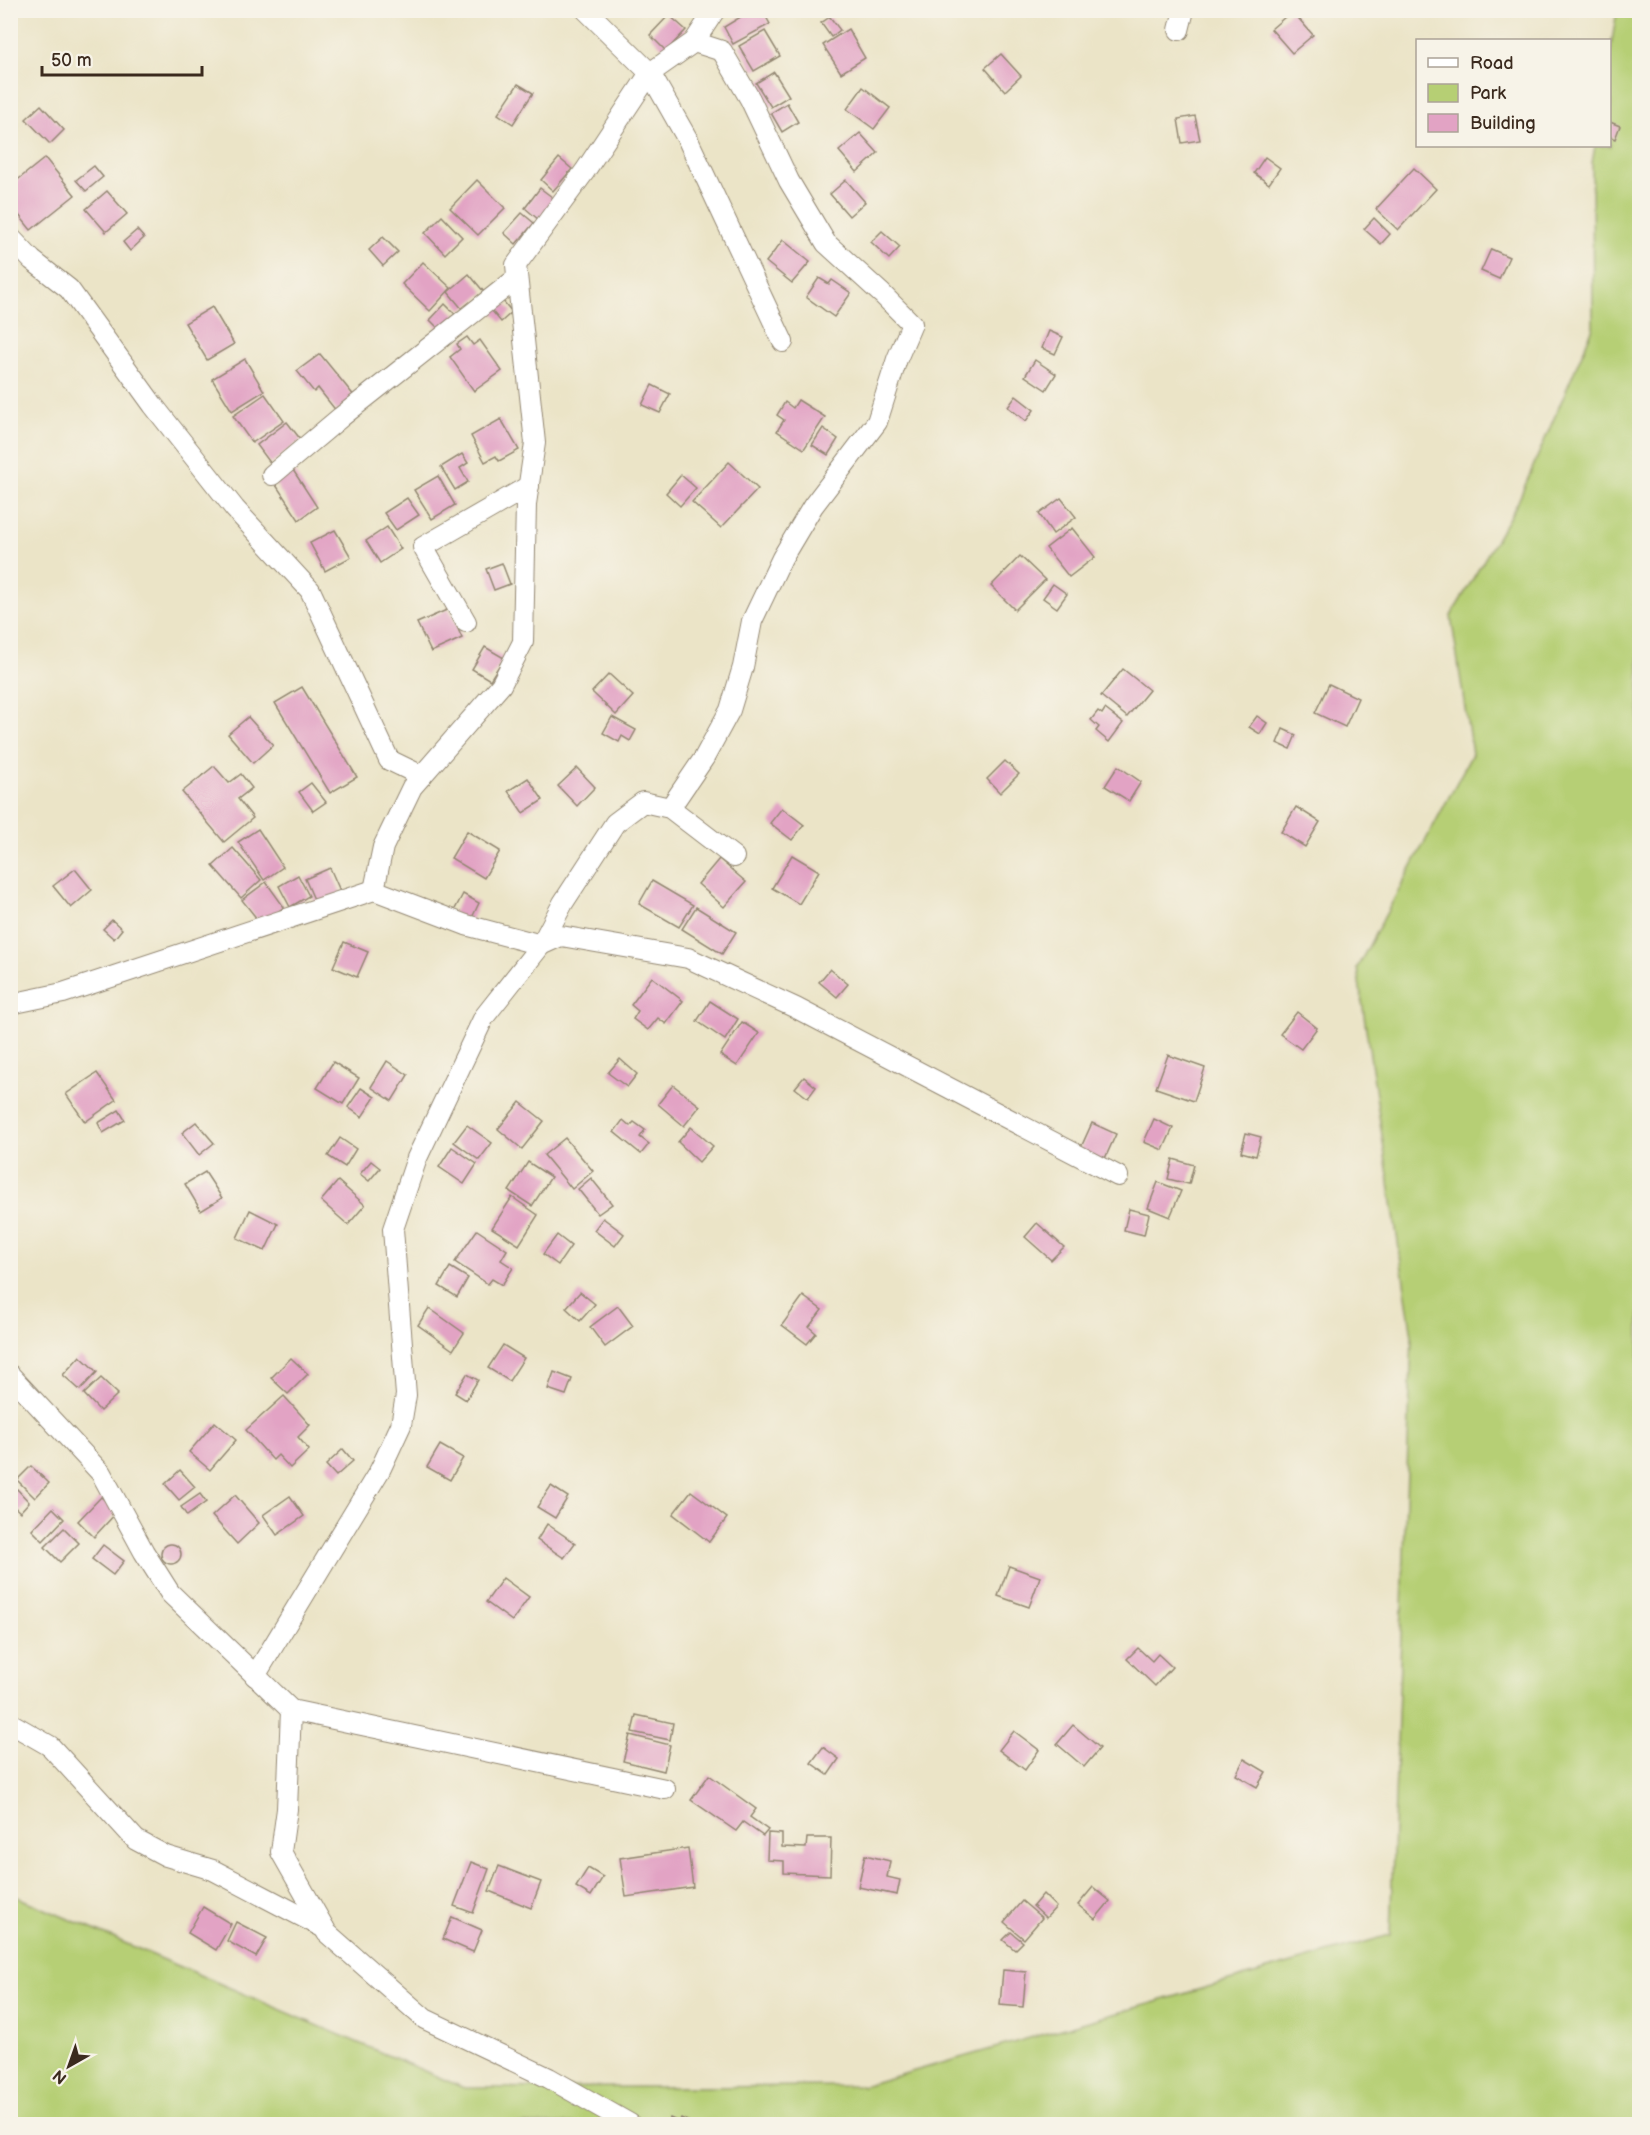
<svg xmlns="http://www.w3.org/2000/svg" width="1650" height="2135" font-family="'Balsamiq Sans',sans-serif">
<style>
.green{fill:#b6cf74;stroke:#787c49;stroke-width:1.5}
.building{fill:#e2a3c4}
.lines{fill:none;stroke-linecap:round;stroke-linejoin:round}
.minor-casing{stroke:#938772;stroke-width:22}
.minor{stroke:#fff;stroke-width:20}
</style>
<rect width="100%" height="100%" fill="#f7f3e8"/>
<filter id="ink" filterUnits="userSpaceOnUse"><feTurbulence type="fractalNoise" baseFrequency=".0167" numOctaves="2"/><feDisplacementMap in="SourceGraphic" scale="12" xChannelSelector="R" yChannelSelector="G"/><feConvolveMatrix kernelMatrix="1 2 1 2 8 2 1 2 1" color-interpolation-filters="sRGB"/></filter>
<filter id="wash" filterUnits="userSpaceOnUse"><feTurbulence type="fractalNoise" baseFrequency=".008" numOctaves="4" result="noise"/><feDisplacementMap in="SourceGraphic" scale="24" xChannelSelector="R" yChannelSelector="G"/><feGaussianBlur stdDeviation="1.35" result="paint"/><feColorMatrix in="noise" values="0 0 0 0 0 0 0 0 0 0 0 0 0 0 0 0 0 1.4 0 .05"/><feComposite in="paint" operator="in"/></filter>
<g filter="url(#wash)">
<rect width="100%" height="100%" fill="#ebe4c7"/>
<polygon class="green" points="1617,11 1639,11 1639,2124 11,2124 10,1894 464,2088 862,2086 1390,1935 1412,1336 1357,968 1472,754 1451,616 1517,504 1593,328 1592,163 1595,146 1610,146 1610,53"/>
<g id="blocks">
<g class="building">
<polygon points="752,10 762,10 770,24 733,44 724,27"/>
<polygon points="1292,11 1313,35 1292,53 1271,29"/>
<polygon points="669,15 686,30 666,51 650,35"/>
<polygon points="830,17 840,30 831,37 821,23"/>
<polygon points="848,29 865,58 841,73 823,45"/>
<polygon points="765,31 780,56 754,71 739,46"/>
<polygon points="1001,54 1021,76 1005,91 985,68"/>
<polygon points="774,72 789,96 771,107 756,83"/>
<polygon points="518,84 533,93 513,124 498,114"/>
<polygon points="863,87 890,108 874,129 847,109"/>
<polygon points="787,103 798,122 782,132 771,113"/>
<polygon points="41,105 64,130 50,144 26,119"/>
<polygon points="1195,116 1200,140 1182,143 1178,119"/>
<polygon points="1610,122 1620,126 1615,139 1610,137"/>
<polygon points="860,133 878,153 857,172 839,151"/>
<polygon points="1265,157 1280,168 1269,184 1254,173"/>
<polygon points="45,158 75,195 31,230 10,204 10,186"/>
<polygon points="559,158 572,169 553,191 541,180"/>
<polygon points="94,166 103,177 86,191 76,180"/>
<polygon points="1414,168 1436,189 1398,230 1376,209"/>
<polygon points="477,180 505,208 478,235 450,208"/>
<polygon points="846,180 865,202 849,216 830,194"/>
<polygon points="540,188 556,200 539,220 525,208"/>
<polygon points="107,191 127,214 106,232 86,209"/>
<polygon points="522,213 534,223 516,244 504,233"/>
<polygon points="442,216 462,237 445,254 425,233"/>
<polygon points="1374,218 1390,234 1381,244 1364,229"/>
<polygon points="137,230 144,238 130,251 123,242"/>
<polygon points="882,231 900,247 889,259 871,242"/>
<polygon points="383,237 398,252 383,266 369,250"/>
<polygon points="783,240 810,262 792,283 766,262"/>
<polygon points="1491,249 1509,257 1499,279 1481,271"/>
<polygon points="423,262 451,288 430,311 402,284"/>
<polygon points="469,274 484,292 463,310 448,292"/>
<polygon points="819,278 829,284 832,280 851,293 834,317 806,297"/>
<polygon points="503,301 512,312 501,322 491,310"/>
<polygon points="445,304 457,316 441,331 430,320"/>
<polygon points="212,307 234,344 207,360 185,323"/>
<polygon points="1049,331 1063,337 1055,354 1042,348"/>
<polygon points="467,337 473,345 480,340 502,371 474,391 450,357 460,349 457,344"/>
<polygon points="320,354 355,397 337,412 318,388 314,392 297,371"/>
<polygon points="245,359 264,391 232,411 212,379"/>
<polygon points="1035,360 1056,374 1046,390 1025,376"/>
<polygon points="652,385 670,394 660,413 642,405"/>
<polygon points="265,394 284,421 252,443 233,416"/>
<polygon points="1016,396 1034,410 1026,421 1008,407"/>
<polygon points="798,400 825,417 804,449 777,431 784,420 777,415 785,402 793,408"/>
<polygon points="501,419 519,450 499,461 496,456 485,462 471,436"/>
<polygon points="287,422 301,440 271,464 257,445"/>
<polygon points="823,428 838,439 828,455 812,445"/>
<polygon points="462,454 468,463 460,468 468,482 455,490 441,467"/>
<polygon points="729,462 758,489 721,528 692,502"/>
<polygon points="293,470 317,507 299,520 274,482"/>
<polygon points="681,475 696,488 680,506 666,493"/>
<polygon points="438,476 455,505 432,519 414,490"/>
<polygon points="407,498 419,515 396,530 384,513"/>
<polygon points="1061,498 1076,517 1053,534 1039,514"/>
<polygon points="387,527 401,549 380,563 366,541"/>
<polygon points="1072,528 1095,557 1069,577 1046,548"/>
<polygon points="335,530 351,557 325,571 310,543"/>
<polygon points="1020,556 1045,580 1015,610 991,586"/>
<polygon points="502,563 510,584 494,590 486,569"/>
<polygon points="1053,584 1067,594 1057,608 1043,598"/>
<polygon points="449,609 462,638 431,652 417,623"/>
<polygon points="485,647 504,658 490,680 472,669"/>
<polygon points="1123,669 1149,690 1127,717 1101,696"/>
<polygon points="609,674 633,696 616,715 592,692"/>
<polygon points="1329,684 1358,698 1345,727 1315,713"/>
<polygon points="302,687 357,777 330,793 275,703"/>
<polygon points="1105,709 1123,723 1109,742 1096,731 1099,727 1091,720 1098,711 1102,714"/>
<polygon points="1257,716 1267,723 1260,734 1249,727"/>
<polygon points="248,717 273,745 253,763 228,734"/>
<polygon points="612,717 636,730 630,741 622,736 619,742 603,733"/>
<polygon points="1283,729 1296,735 1290,749 1277,743"/>
<polygon points="1005,761 1019,774 1000,793 987,779"/>
<polygon points="214,766 229,783 241,774 252,788 238,799 253,818 224,842 182,792"/>
<polygon points="1118,766 1141,782 1129,801 1105,786"/>
<polygon points="577,768 595,787 577,806 558,786"/>
<polygon points="528,778 543,800 523,813 508,791"/>
<polygon points="311,783 326,802 313,811 299,792"/>
<polygon points="1296,807 1320,822 1305,847 1281,832"/>
<polygon points="782,808 804,825 792,840 770,823"/>
<polygon points="258,829 283,867 264,880 238,842"/>
<polygon points="467,831 500,851 484,878 451,858"/>
<polygon points="233,848 261,880 241,898 213,866"/>
<polygon points="792,855 819,871 799,904 772,888"/>
<polygon points="719,859 746,882 724,907 698,884"/>
<polygon points="330,868 341,893 316,904 305,879"/>
<polygon points="75,869 92,890 71,908 53,886"/>
<polygon points="298,875 309,896 290,907 279,886"/>
<polygon points="652,881 693,905 679,927 639,904"/>
<polygon points="266,882 284,907 261,924 242,900"/>
<polygon points="463,894 479,903 470,922 453,913"/>
<polygon points="696,907 736,932 722,954 682,929"/>
<polygon points="112,920 122,929 114,939 103,929"/>
<polygon points="344,942 368,952 357,977 333,967"/>
<polygon points="830,969 848,984 837,997 819,982"/>
<polygon points="652,977 683,1001 666,1024 658,1018 648,1030 633,1019 638,1011 631,1005"/>
<polygon points="710,1001 738,1019 725,1040 697,1021"/>
<polygon points="1297,1012 1317,1028 1301,1049 1280,1034"/>
<polygon points="742,1022 759,1033 737,1066 720,1055"/>
<polygon points="1168,1055 1205,1068 1194,1101 1156,1088"/>
<polygon points="620,1059 637,1074 627,1087 608,1073"/>
<polygon points="387,1061 408,1075 392,1101 371,1087"/>
<polygon points="333,1062 359,1078 343,1104 317,1088"/>
<polygon points="97,1073 116,1100 85,1122 66,1094"/>
<polygon points="804,1077 816,1087 808,1098 795,1088"/>
<polygon points="673,1085 700,1106 684,1126 658,1104"/>
<polygon points="361,1088 375,1097 362,1117 348,1107"/>
<polygon points="520,1102 544,1121 522,1149 498,1129"/>
<polygon points="119,1110 125,1120 103,1133 98,1123"/>
<polygon points="1154,1119 1173,1128 1163,1150 1144,1142"/>
<polygon points="623,1120 630,1126 634,1122 645,1130 640,1137 649,1144 641,1154 614,1132"/>
<polygon points="196,1122 214,1143 199,1155 182,1133"/>
<polygon points="1092,1123 1116,1134 1102,1165 1078,1154"/>
<polygon points="467,1125 492,1143 479,1160 454,1142"/>
<polygon points="691,1127 713,1146 699,1162 678,1142"/>
<polygon points="1246,1133 1261,1137 1256,1156 1241,1152"/>
<polygon points="340,1138 356,1149 345,1167 328,1156"/>
<polygon points="565,1138 593,1171 572,1189 544,1155"/>
<polygon points="452,1147 477,1164 464,1184 439,1167"/>
<polygon points="1173,1159 1194,1165 1189,1184 1168,1179"/>
<polygon points="371,1161 380,1168 369,1181 360,1174"/>
<polygon points="528,1162 551,1177 532,1206 509,1191"/>
<polygon points="205,1172 222,1198 201,1211 185,1184"/>
<polygon points="591,1178 612,1204 598,1214 578,1189"/>
<polygon points="338,1181 365,1205 348,1225 321,1201"/>
<polygon points="1158,1182 1181,1191 1170,1217 1148,1208"/>
<polygon points="512,1197 538,1215 519,1245 492,1228"/>
<polygon points="1129,1209 1149,1214 1144,1235 1124,1230"/>
<polygon points="250,1210 278,1224 265,1251 237,1238"/>
<polygon points="603,1218 624,1234 615,1246 594,1230"/>
<polygon points="1037,1223 1064,1247 1051,1260 1025,1237"/>
<polygon points="477,1230 507,1250 501,1260 513,1268 502,1285 492,1279 488,1284 455,1262"/>
<polygon points="557,1235 571,1246 558,1265 543,1254"/>
<polygon points="450,1267 468,1278 457,1297 439,1286"/>
<polygon points="580,1292 595,1304 580,1321 566,1308"/>
<polygon points="803,1296 822,1310 809,1327 816,1333 807,1344 782,1325"/>
<polygon points="618,1306 633,1326 605,1347 590,1327"/>
<polygon points="429,1308 464,1333 453,1350 418,1325"/>
<polygon points="503,1345 524,1358 509,1381 488,1368"/>
<polygon points="80,1356 97,1372 80,1390 63,1375"/>
<polygon points="291,1358 308,1374 288,1394 271,1378"/>
<polygon points="554,1372 572,1379 566,1395 548,1389"/>
<polygon points="467,1374 478,1380 466,1400 455,1393"/>
<polygon points="101,1378 118,1394 100,1411 84,1394"/>
<polygon points="284,1396 310,1425 298,1437 309,1450 290,1468 278,1455 273,1460 246,1430"/>
<polygon points="215,1422 236,1440 210,1470 189,1452"/>
<polygon points="440,1445 463,1458 450,1480 427,1467"/>
<polygon points="343,1449 353,1461 336,1476 326,1465"/>
<polygon points="31,1466 49,1483 35,1498 17,1480"/>
<polygon points="180,1470 195,1487 179,1500 165,1484"/>
<polygon points="551,1486 568,1497 555,1518 537,1507"/>
<polygon points="17,1489 29,1502 20,1512 10,1503 10,1496"/>
<polygon points="691,1491 727,1518 709,1542 673,1514"/>
<polygon points="200,1494 206,1502 187,1516 181,1507"/>
<polygon points="235,1495 259,1523 237,1544 212,1516"/>
<polygon points="290,1496 304,1516 277,1535 263,1515"/>
<polygon points="101,1497 117,1512 94,1537 78,1521"/>
<polygon points="53,1508 64,1519 43,1541 32,1530"/>
<polygon points="547,1524 575,1543 564,1558 537,1540"/>
<polygon points="64,1528 79,1543 60,1562 45,1547"/>
<circle cx="171" cy="1554" r="10"/>
<polygon points="103,1545 124,1561 113,1575 92,1559"/>
<polygon points="1009,1566 1040,1577 1029,1607 998,1596"/>
<polygon points="503,1578 529,1597 512,1621 486,1602"/>
<polygon points="1138,1648 1152,1661 1158,1654 1172,1667 1155,1686 1127,1659"/>
<polygon points="636,1715 673,1723 670,1740 632,1732"/>
<polygon points="1073,1725 1100,1748 1084,1767 1057,1744"/>
<polygon points="1014,1731 1039,1750 1025,1770 999,1750"/>
<polygon points="630,1735 670,1745 664,1771 623,1761"/>
<polygon points="823,1747 839,1759 828,1775 811,1763"/>
<polygon points="1244,1759 1266,1772 1257,1787 1236,1775"/>
<polygon points="709,1775 756,1809 750,1817 768,1830 763,1836 743,1822 736,1831 691,1800"/>
<polygon points="768,1833 782,1834 782,1847 806,1848 807,1838 831,1838 830,1875 784,1873 784,1861 767,1860"/>
<polygon points="688,1848 693,1887 626,1897 620,1858"/>
<polygon points="865,1855 890,1861 887,1877 900,1880 897,1895 858,1887"/>
<polygon points="471,1862 489,1869 473,1913 454,1906"/>
<polygon points="499,1866 541,1882 531,1908 489,1891"/>
<polygon points="588,1868 603,1877 591,1896 576,1887"/>
<polygon points="1093,1887 1110,1901 1095,1919 1078,1905"/>
<polygon points="1043,1894 1056,1907 1046,1918 1033,1906"/>
<polygon points="1022,1901 1042,1918 1024,1939 1004,1922"/>
<polygon points="203,1907 231,1924 216,1950 188,1933"/>
<polygon points="452,1917 482,1930 473,1952 443,1939"/>
<polygon points="236,1922 267,1938 256,1957 227,1941"/>
<polygon points="1011,1932 1023,1942 1015,1950 1003,1940"/>
<polygon points="1003,1970 1026,1972 1023,2007 1000,2005"/>
<polygon points="670,2118 679,2122 681,2118 694,2124 668,2124"/>
</g>
</g>
</g>
<g filter="url(#ink)">
<use href="#blocks" fill-opacity="0" stroke="#938772" stroke-width="1.5"/>
<g class="lines">
<g class="minor-casing">
<g id="minor">
<polyline points="715,10 694,42 650,73 688,140 783,342"/>
<polyline points="1179,30 1184,10"/>
<polyline points="10,237 32,260 69,289 153,405 235,509 310,590 389,760 422,776"/>
<polyline points="272,475 341,417 517,278"/>
<polyline points="466,622 423,547 529,486"/>
<polyline points="670,808 704,758 730,710 743,667 752,621 782,558 813,506 877,422 897,359 912,324 882,294 826,243 789,181 750,99 722,51 694,42"/>
<polyline points="374,890 383,847 412,787 501,685 523,642 526,504 535,443 516,265 585,171 650,73 586,10"/>
<polyline points="10,1004 63,993 374,890 466,925 541,945 561,936 688,958 796,1008 1118,1176"/>
<polyline points="10,1375 101,1473 144,1552 170,1593 291,1710 665,1789"/>
<polyline points="255,1676 380,1470 401,1425 406,1395 393,1229 417,1158 484,1017 541,945 563,903 615,823 643,802 670,808 734,857"/>
<polyline points="291,1710 287,1809 281,1852 327,1933 425,2019 549,2078 630,2124"/>
<polyline points="10,1723 50,1746 136,1840 166,1856 213,1870 324,1928"/>
</g>
</g>
<use href="#minor" class="minor"/>
</g>
</g>
<rect width="1650" height="2135" fill="none" stroke="#f7f3e8" stroke-width="36"/>
<rect x="1416" y="39" width="195" height="108" fill="#f7f3e8" stroke="#aca397" stroke-width="1.5"/>
<rect x="1428" y="58" width="30" height="9" fill="#ffffff" stroke="#aca397" stroke-width="1.5"/>
<text x="1470" y="69" font-size="18" fill="#3b2a1e">Road</text>
<rect x="1428" y="84" width="30" height="18" fill="#b6cf74" stroke="#aca397" stroke-width="1.5"/>
<text x="1470" y="99" font-size="18" fill="#3b2a1e">Park</text>
<rect x="1428" y="114" width="30" height="18" fill="#e2a3c4" stroke="#aca397" stroke-width="1.5"/>
<text x="1470" y="129" font-size="18" fill="#3b2a1e">Building</text>
<g transform="translate(69 2066) rotate(220)" stroke="#f7f3e8" stroke-width="4.5" paint-order="stroke">
<path d="M0-4.5L10 22L0 15L-10 22Z" fill="#3b2a1e"/>
<text y="-9" font-size="16" font-weight="bold" text-anchor="middle" fill="#3b2a1e">N</text>
</g>
<path d="M42 66v9h160v-9" fill="none" stroke="#3b2a1e" stroke-width="3"/>
<text x="51" y="66" font-size="18" fill="#3b2a1e" stroke="#f7f3e8" stroke-width="4.5" paint-order="stroke">50 m</text>
</svg>
